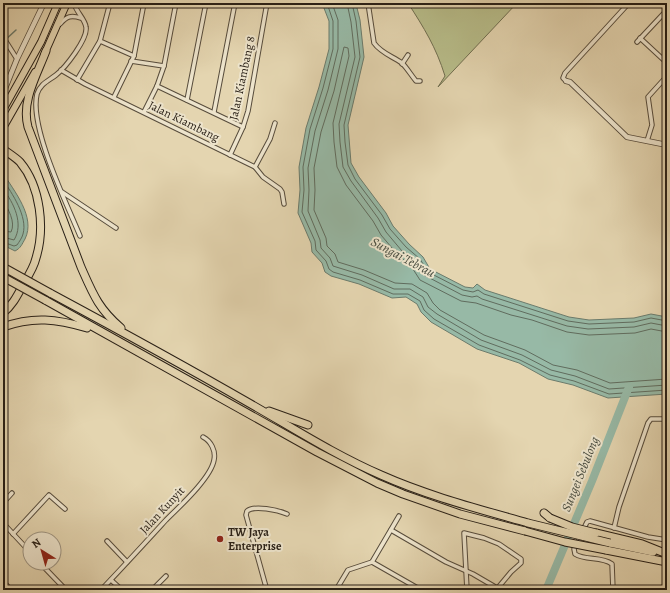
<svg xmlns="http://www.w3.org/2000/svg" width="670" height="593" font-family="Alegreya,serif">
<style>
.green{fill:#b7bc89;stroke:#706e50}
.water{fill:#97b9a6;stroke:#6b7b6c}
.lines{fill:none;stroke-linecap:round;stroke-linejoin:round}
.shore{stroke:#606c5e;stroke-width:1}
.stream{stroke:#6b7b6c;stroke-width:1.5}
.river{stroke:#97b9a6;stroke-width:8}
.minor-casing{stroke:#574c3c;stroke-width:5.5}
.tertiary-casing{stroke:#574c3c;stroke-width:6}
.trunk-casing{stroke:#281f16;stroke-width:8}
.motorway-casing{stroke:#281f16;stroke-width:9}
.minor{stroke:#ede4cc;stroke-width:3.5}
.tertiary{stroke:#ede4cc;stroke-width:4.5}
.trunk{stroke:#e4d5b0;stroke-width:6}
.motorway{stroke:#e4d5b0;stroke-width:7}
.motorway-bridge-casing{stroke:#281f16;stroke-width:9;stroke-linecap:butt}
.motorway-bridge{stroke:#e4d5b0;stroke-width:7}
.poi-dot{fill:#8f2418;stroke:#ede4cc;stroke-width:1.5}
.labels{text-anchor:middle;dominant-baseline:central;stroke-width:4;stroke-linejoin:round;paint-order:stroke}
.street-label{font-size:12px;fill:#281f16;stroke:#ede4cc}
.poi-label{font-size:12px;font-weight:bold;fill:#281f16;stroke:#ede4cc;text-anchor:start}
.water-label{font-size:13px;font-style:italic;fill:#494d41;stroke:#ede4cc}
</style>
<rect width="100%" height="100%" fill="#e4d5b0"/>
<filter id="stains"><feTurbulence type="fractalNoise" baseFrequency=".005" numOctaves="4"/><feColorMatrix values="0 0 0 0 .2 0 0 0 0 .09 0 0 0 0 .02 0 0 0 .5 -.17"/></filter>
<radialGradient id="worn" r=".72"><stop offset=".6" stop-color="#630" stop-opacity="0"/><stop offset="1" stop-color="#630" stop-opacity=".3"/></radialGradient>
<path class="green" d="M408,3H517L438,87L445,76C436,47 424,28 408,3Z"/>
<g class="water">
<polygon points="322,3 356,4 360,20 364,57 348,125 351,163 359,177 386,213 393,226 409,244 423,257 430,269 465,287 473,288 477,284 485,290 569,317 589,320 634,318 651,314 667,317 667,394 608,398 573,385 548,379 519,363 477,349 431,322 421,312 417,304 406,297 392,298 359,284 331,276 325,272 322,263 312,252 311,243 298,213 300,190 299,167 306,128 319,87 329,49 329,21"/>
<path d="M3,173C14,191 36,217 25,239C22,244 21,248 15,251L3,245Z"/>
</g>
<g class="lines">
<g class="shore">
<polyline points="327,3 333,21 333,49 323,88 310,129 303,167 304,190 302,212 315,241 316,250 326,261 329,269 333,272 360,280 393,294 408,294 420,301 424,310 434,319 479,345 520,360 550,375 574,381 609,394 667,390"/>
<polyline points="332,3 338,20 338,49 328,90 315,131 308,168 309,190 308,211 320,240 321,248 330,258 333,266 362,275 394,289 410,289 423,297 428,307 437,314 481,340 522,355 551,370 575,376 609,389 667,385"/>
<polyline points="347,3 351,22 355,57 339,124 340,142 343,167 351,181 378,218 386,232 402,251 416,263 424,275 462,295 472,297 477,296 482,299 567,326 588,329 634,327 651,323 667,326"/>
<polyline points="352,3 356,21 360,57 344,125 345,142 348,165 355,179 382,215 390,229 406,247 420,259 428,272 463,290 473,292 478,290 484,294 568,321 589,324 634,322 651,318 667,321"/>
<path d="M3,180C12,193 28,217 23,234C22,238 19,242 17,245L14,246L3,242"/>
<path d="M3,189C14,203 24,224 14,240L3,237"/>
<path d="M3,200C8,209 16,222 11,232L3,231"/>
<polyline points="667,332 651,329 635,333 589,335 567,332 532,320 511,315 476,303 461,301 420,280 411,266 398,255 381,235 373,221 346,185 337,167 334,142 333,123 349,56 348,48 344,47 334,91 321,132 314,168 315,190 314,210 326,238 327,246 335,254 338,262 364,270 395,283 412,284 427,293 433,303 440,310 484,335 525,350 553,365 577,370 610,383 667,379"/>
</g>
<polyline class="stream" points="3,42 16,30"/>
<polyline class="river" points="546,590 592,481 629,387"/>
<g class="minor-casing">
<g id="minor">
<path d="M74,3C76,12 85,19 86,27C88,39 65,68 56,75C48,81 40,84 37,94C29,127 67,204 80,236"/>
<path d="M368,3L374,43C381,53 392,56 402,63C407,68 411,75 416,81H420"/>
<path d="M60,24C67,16 71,15 81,18"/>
<polyline points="3,37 17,59"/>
<polyline points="640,38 667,63"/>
<polyline points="100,41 134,56"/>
<polyline points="637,42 667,10"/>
<polyline points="131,61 164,66"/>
<polyline points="402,64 408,55"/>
<polyline points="61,70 85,84 255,167 270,139 275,123"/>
<polyline points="77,80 100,41 110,3"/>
<polyline points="566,81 563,78 565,73 629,3"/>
<polyline points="157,86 243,127"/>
<polyline points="114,97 134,56 144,3"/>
<polyline points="187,100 206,3"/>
<polyline points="144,112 157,86 164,66 176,3"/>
<polyline points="214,112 235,3"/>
<polyline points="647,141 652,125 648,97 667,76"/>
<polyline points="230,155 243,127 248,111 267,3"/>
<polyline points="255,167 263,177 280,189 282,192 284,204"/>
<polyline points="62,192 116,228"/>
<polyline points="3,503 12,493"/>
<polyline points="3,523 30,552"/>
<polyline points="614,528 619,507 648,423 651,419 667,419"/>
<polyline points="391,530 446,562 473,574 497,588"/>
<polyline points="583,530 587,522 590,521 648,537 667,540"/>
<polyline points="13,534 49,495 65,509"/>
<path d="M581,536L574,549L575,554C586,561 601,556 612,564L613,590"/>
<polyline points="107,541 127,562"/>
<polyline points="372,562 399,516"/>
<polyline points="40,563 66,590"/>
<polyline points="111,580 122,590"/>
<polyline points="3,581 11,590"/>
<path d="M101,590C123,567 144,544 166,520C179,507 211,478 214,460C216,451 211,441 203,437"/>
<polyline points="152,590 166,576"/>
<path d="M268,590L266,587L246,515L247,511C254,505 278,510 287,514"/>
<polyline points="336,590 348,570 372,562 421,590"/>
<polyline points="467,590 464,533 484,538 499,544 521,559 521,563 511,572 496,590"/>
<polyline points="662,590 663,587"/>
</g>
</g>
<g class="tertiary-casing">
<g id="tertiary">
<polyline points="566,81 570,82 627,137 667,145"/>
<polyline points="3,98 4,91 17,59 44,3"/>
</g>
</g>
<g class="trunk-casing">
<g id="trunk">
<polyline points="44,55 67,3"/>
<polyline points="3,110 41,42 58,3"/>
<polyline points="3,128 35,72"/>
</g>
</g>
<g class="motorway-casing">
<g id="motorway">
<path d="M46,51C37,75 21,101 28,127L81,267C93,294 98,308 121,328"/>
<path d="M3,149C8,153 15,157 20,162C41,187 45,229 36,258C34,267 29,275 24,283C18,294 13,305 3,313"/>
<path d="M50,293C117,329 183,365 249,403C293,428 335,455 381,475C428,496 479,509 528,523"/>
<polyline points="45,300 317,452 377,483 403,494 460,514 525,531"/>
<path d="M3,327C33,316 57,319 87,328"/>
<polyline points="269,411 308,425"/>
<polyline points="544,513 550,518"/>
<polyline points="596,533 642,544 667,554"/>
<polyline points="610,543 653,552"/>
<polyline points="606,550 667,562"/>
</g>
</g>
<use href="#minor" class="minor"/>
<use href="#tertiary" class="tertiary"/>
<use href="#trunk" class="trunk"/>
<use href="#motorway" class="motorway"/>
<g class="motorway-bridge-casing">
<g id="motorway-bridge">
<polyline points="3,267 50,293"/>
<polyline points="3,277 45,300"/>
<polyline points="550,518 572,527 596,533"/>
<polyline points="528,523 610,543"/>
<polyline points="525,531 565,542 606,550"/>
</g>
</g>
<use href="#motorway-bridge" class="motorway-bridge"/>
</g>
<circle class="poi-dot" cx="220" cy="539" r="4"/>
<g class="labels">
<g class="street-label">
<text transform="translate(242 78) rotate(-78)">Jalan Kiambang 8</text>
<text transform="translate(184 121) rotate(26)">Jalan Kiambang</text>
<text transform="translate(162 510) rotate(-47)">Jalan Kunyit</text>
</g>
<g class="poi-label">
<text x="228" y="532">TW Jaya<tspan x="228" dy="14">Enterprise</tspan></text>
</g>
<g class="water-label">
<text transform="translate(403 257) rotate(28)">Sungai Tebrau</text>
<text transform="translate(580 474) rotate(-68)">Sungei Sebulong</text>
</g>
</g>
<rect width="670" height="593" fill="none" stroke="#e4d5b0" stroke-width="16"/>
<rect x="4" y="4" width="662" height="585" fill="none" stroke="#281f16" stroke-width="2"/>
<rect x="8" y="8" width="654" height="577" fill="none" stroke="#281f16"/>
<g transform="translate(42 551) rotate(323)"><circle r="19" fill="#ede4cc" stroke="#9e9583"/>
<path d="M0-3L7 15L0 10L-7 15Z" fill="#8f2418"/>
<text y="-6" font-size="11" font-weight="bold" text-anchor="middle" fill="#281f16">N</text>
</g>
<rect width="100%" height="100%" filter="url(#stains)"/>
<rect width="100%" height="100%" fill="url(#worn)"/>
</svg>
